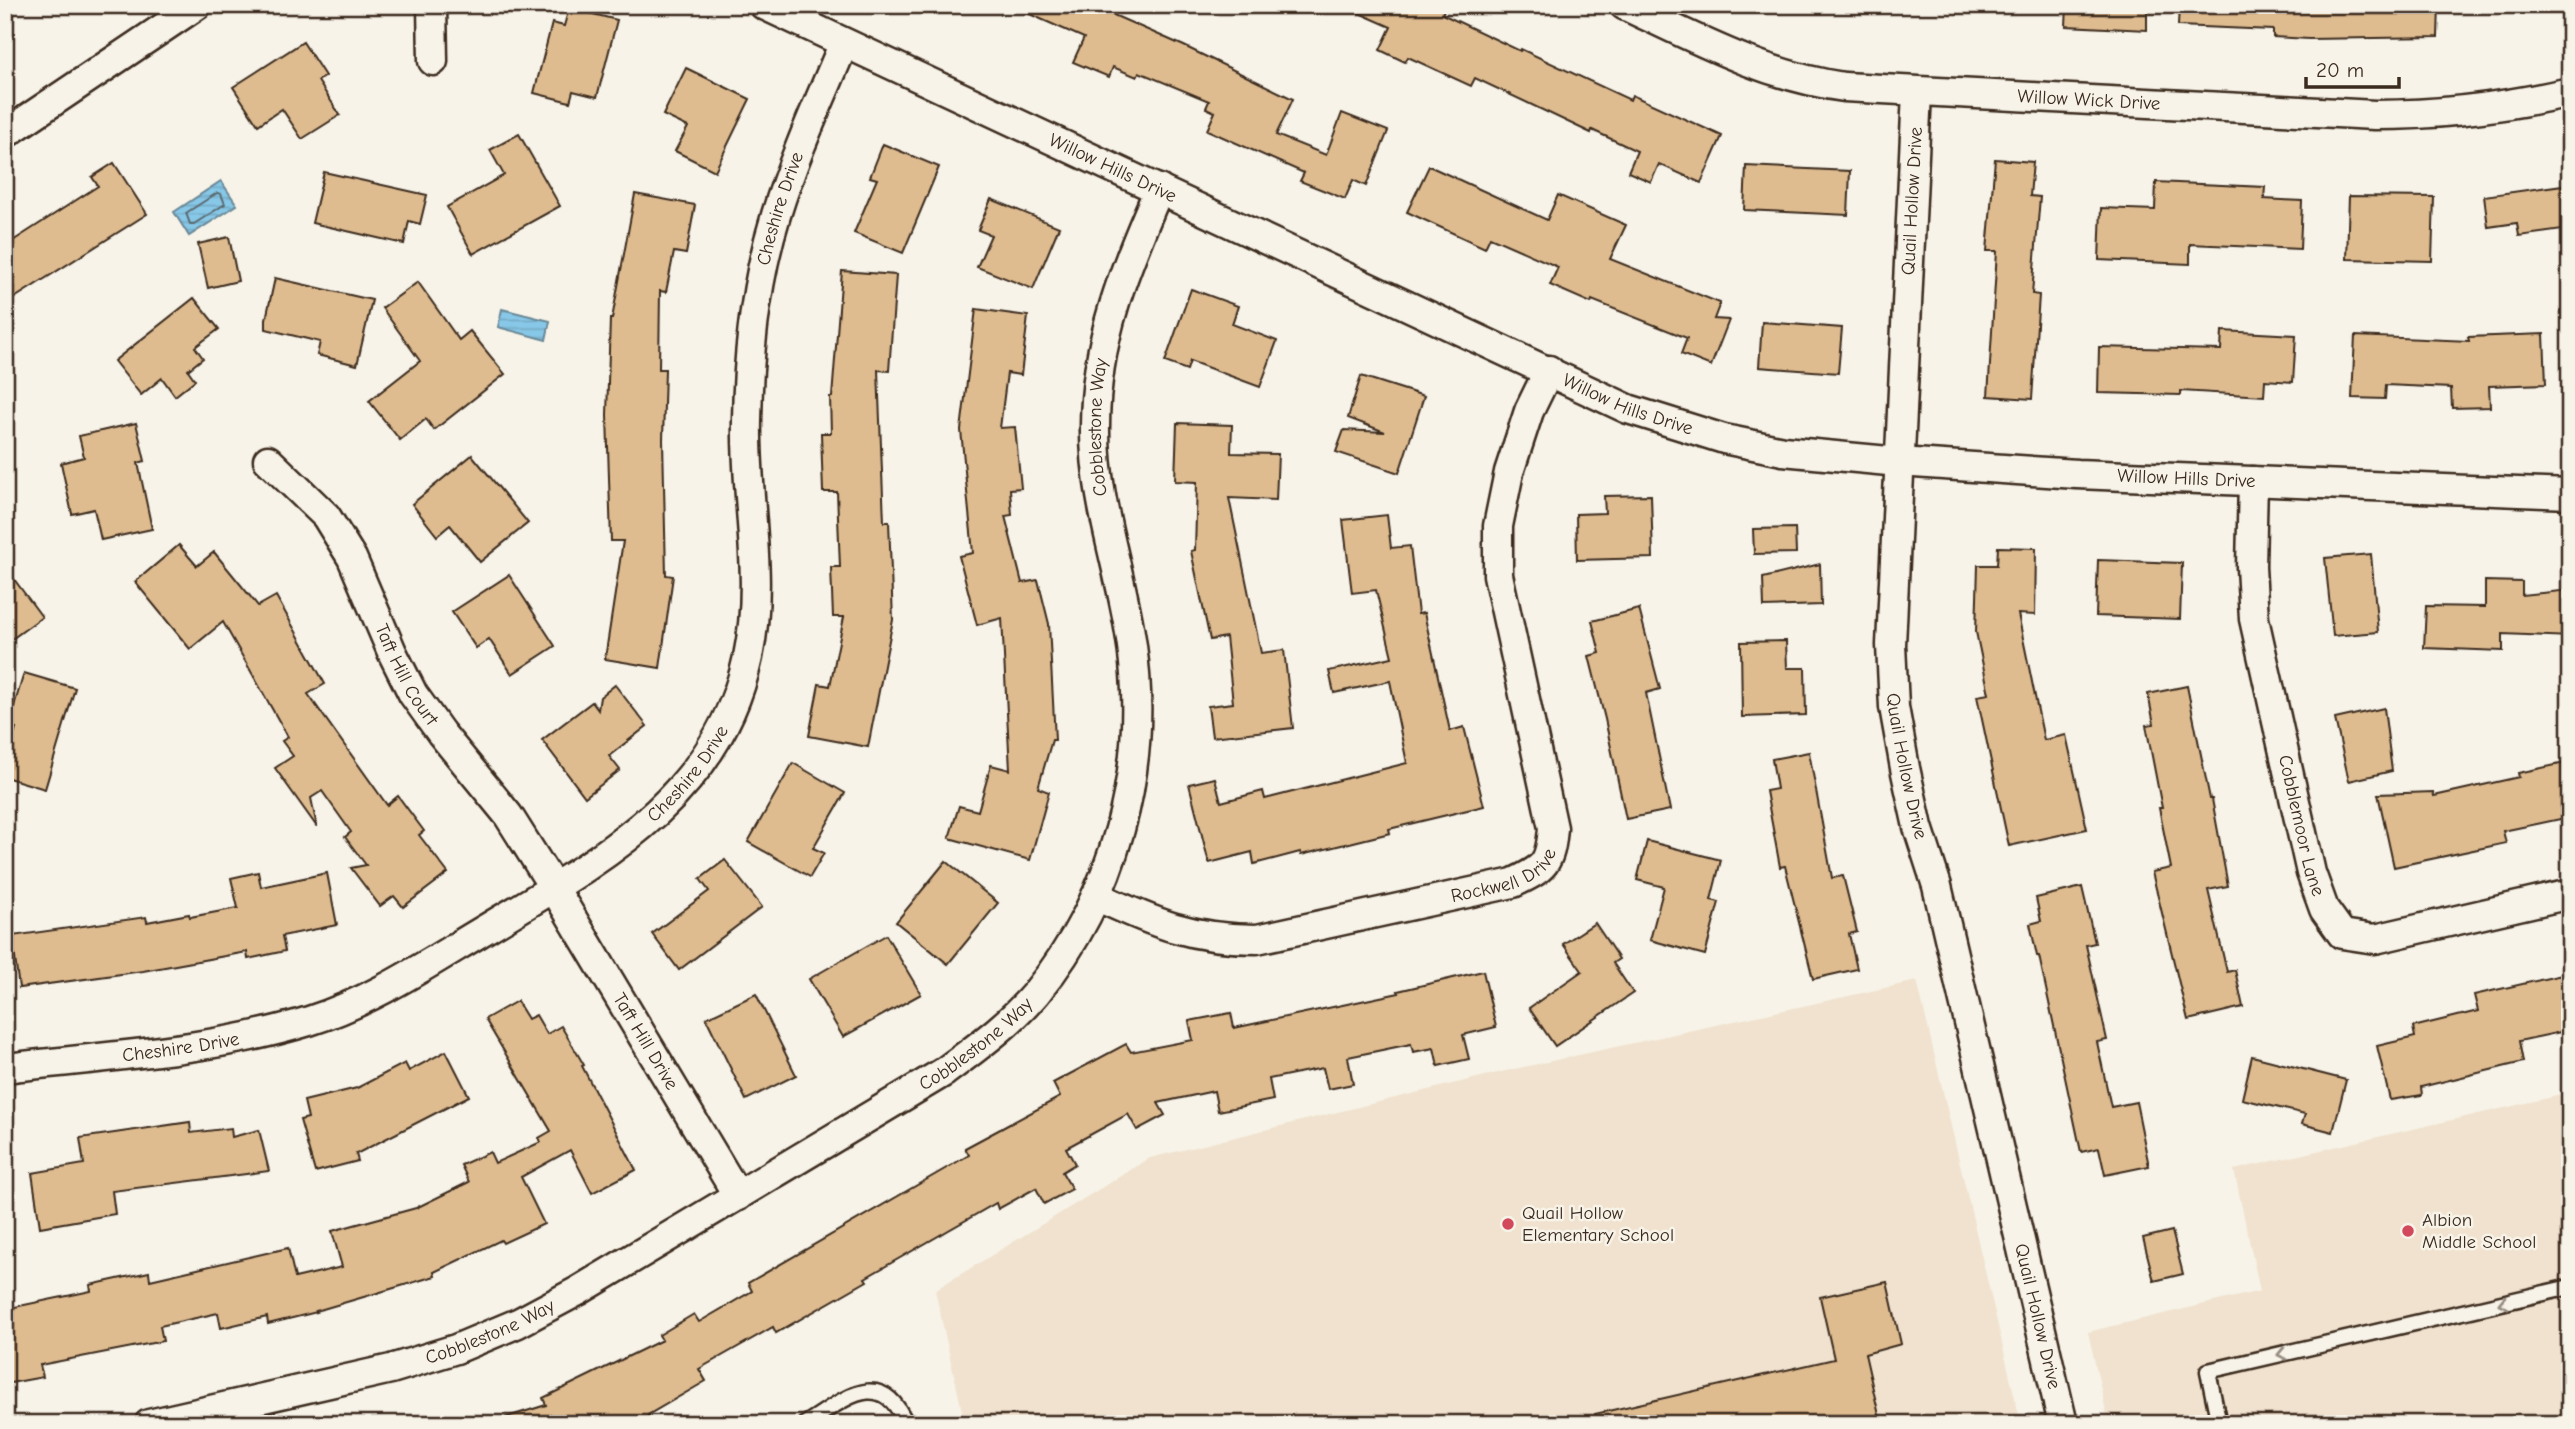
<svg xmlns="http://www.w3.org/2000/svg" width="2575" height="1429" font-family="'Comic Neue',sans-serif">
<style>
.built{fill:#f0e2ce}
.water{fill:url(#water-rules);stroke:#698897;stroke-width:2}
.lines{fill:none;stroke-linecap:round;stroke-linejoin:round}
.shore{stroke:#59696e;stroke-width:2}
.building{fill:#debc90;stroke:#3b2a1e;stroke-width:2}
.service-casing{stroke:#3b2a1e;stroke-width:19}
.minor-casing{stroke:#3b2a1e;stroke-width:33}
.service{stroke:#f7f3e8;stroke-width:14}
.minor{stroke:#f7f3e8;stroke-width:28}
.oneway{stroke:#998e83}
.poi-dot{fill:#d1495b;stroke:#f7f3e8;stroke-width:2.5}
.labels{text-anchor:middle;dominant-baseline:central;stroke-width:5;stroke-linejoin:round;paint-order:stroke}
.street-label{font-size:19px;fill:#3b2a1e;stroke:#f7f3e8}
.poi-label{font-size:19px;fill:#3b2a1e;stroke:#f7f3e8;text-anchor:start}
</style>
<defs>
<pattern id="water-rules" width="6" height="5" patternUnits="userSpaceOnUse" patternTransform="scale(1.75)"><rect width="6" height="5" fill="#87c7e7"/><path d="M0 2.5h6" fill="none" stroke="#75abc6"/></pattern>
</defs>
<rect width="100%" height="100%" fill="#f7f3e8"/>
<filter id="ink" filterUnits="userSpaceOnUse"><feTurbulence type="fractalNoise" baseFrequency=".0143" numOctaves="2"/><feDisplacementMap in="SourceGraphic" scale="14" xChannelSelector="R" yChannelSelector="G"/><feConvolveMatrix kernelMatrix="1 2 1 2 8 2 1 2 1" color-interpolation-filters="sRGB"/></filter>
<g filter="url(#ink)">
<g class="built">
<polygon points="1917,981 2021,1424 965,1424 935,1290 1150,1158 1510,1070"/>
<polygon points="2570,1093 2570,1424 2109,1424 2088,1332 2260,1291 2234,1170"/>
</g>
<g class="water">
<polygon points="221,181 237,205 189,236 174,212"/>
<polygon points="502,309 550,321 546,340 498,327"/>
</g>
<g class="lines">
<polygon class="shore" points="217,193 221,194 225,204 194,224 190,224 186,213"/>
</g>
<g class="building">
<polygon points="1009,5 1091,5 1184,46 1293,99 1276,135 1326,155 1342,113 1388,131 1366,186 1353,180 1345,199 1300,181 1304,173 1207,130 1215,112 1206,108 1209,101 1139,72 1137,77 1113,67 1109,77 1073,62 1084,38"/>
<polygon points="1341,5 1446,5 1442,14 1520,51 1521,49 1630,100 1632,95 1722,136 1701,183 1659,164 1651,182 1628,172 1637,151 1592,130 1591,133 1475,78 1471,86 1408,57 1405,62 1380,50 1391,27"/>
<polygon points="2067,5 2147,5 2147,30 2066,26"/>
<polygon points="2179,5 2439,5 2438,37 2309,39 2273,37 2273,30 2178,26"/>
<polygon points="569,8 617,20 597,97 573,91 570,102 534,93 552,23 564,26"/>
<polygon points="303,42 325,76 318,81 340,115 302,139 282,109 258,125 233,87"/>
<polygon points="686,68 750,99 715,171 675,151 688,127 663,115"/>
<polygon points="519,134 560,206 473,254 447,207 504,175 490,150"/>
<polygon points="883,144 939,167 903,253 854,233 877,179 870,177"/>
<polygon points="1995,159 2033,162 2030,196 2040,197 2032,294 2039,295 2032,399 1988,396 1997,251 1987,251"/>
<polygon points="114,163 147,214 5,304 5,246 98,186 92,177"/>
<polygon points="1429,166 1547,220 1558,195 1626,225 1610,259 1720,303 1714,319 1729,320 1711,366 1681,354 1687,338 1592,300 1591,303 1550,285 1558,267 1490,237 1485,248 1407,212"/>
<polygon points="1746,166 1850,171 1848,215 1744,210"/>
<polygon points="324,172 427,195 420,224 409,221 404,244 312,223"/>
<polygon points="2156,182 2265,187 2264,199 2302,201 2300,249 2190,244 2190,264 2099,260 2101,208 2155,210"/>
<polygon points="2570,184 2570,229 2519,236 2517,223 2488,227 2484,196"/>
<polygon points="635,194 695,205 686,254 674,252 666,292 660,291 659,369 665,369 663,440 666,575 673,576 660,668 605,659 623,541 611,541 607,415 610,319 612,319"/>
<polygon points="2349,196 2434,197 2432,261 2347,259"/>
<polygon points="991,199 1059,227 1033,289 977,267 991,235 978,230"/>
<polygon points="229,237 238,281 208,288 198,244"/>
<polygon points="842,271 896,275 889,371 878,370 884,522 889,522 893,620 868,747 809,736 819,684 830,686 844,617 833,617 831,567 840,567 837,492 823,492 821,433 831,433 830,397 832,397"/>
<polygon points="275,278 372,300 357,365 317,355 320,342 266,329 266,319"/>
<polygon points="418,282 459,340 470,331 505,374 434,430 426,419 400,440 369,401 420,361 382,308"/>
<polygon points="1191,289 1238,306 1232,324 1277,341 1260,387 1190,361 1187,370 1165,362"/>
<polygon points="194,298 219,329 195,347 203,358 188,370 195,380 175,396 162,378 141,395 114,361"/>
<polygon points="976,309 1028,316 1021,375 1007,373 1000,428 1015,427 1021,488 1010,489 1012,515 1005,516 1022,583 1038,580 1049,624 1055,740 1052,740 1038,788 1049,792 1030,860 949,838 959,806 978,811 991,765 1010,770 1002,618 977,625 959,556 973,553 961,430"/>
<polygon points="1762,322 1842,328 1838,373 1759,367"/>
<polygon points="2222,331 2296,335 2293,382 2265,380 2264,396 2181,391 2181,395 2098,393 2099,347 2221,350"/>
<polygon points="2544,334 2546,384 2489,386 2490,407 2452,408 2451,388 2386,385 2385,399 2352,398 2355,336 2469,341 2468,337"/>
<polygon points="1361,376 1424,396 1399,473 1336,452 1344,430 1385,432 1348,418"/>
<polygon points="136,423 145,461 138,463 152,529 101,540 94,509 72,514 61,463 84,457 79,436"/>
<polygon points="1177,423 1232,425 1231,453 1278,454 1276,500 1229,498 1261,653 1284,650 1293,728 1212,737 1208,706 1233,703 1226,637 1210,640 1191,551 1195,550 1197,482 1175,481"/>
<polygon points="472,455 528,523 480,562 450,525 437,536 412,504"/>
<polygon points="1651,495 1653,558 1577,560 1576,514 1605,513 1604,496"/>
<polygon points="1387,515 1391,548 1410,546 1418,614 1424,613 1450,731 1464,727 1484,806 1389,829 1390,833 1301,855 1300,852 1254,864 1252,852 1209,863 1189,784 1215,778 1221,802 1263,791 1265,799 1407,763 1390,681 1334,693 1329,671 1392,657 1376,590 1352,593 1343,520"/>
<polygon points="1795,528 1796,553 1754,554 1753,529"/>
<polygon points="179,545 197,566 214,552 258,606 276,596 325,684 308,694 387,805 398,796 424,831 419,835 448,873 403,907 394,896 380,906 351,868 366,865 345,837 351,832 322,791 311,798 317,827 275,768 293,756 282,741 288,737 223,622 190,649 135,582"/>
<polygon points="1998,547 2036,548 2035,615 2018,614 2044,740 2066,735 2087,829 2009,846 1977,696 1989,694 1976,632 1978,565 1997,565"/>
<polygon points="2371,554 2378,632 2333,636 2325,558"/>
<polygon points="2098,560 2182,563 2180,619 2096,616"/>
<polygon points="1820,564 1821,605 1764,607 1763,578"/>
<polygon points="5,567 42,617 5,644"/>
<polygon points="509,575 555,646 512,674 489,639 476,648 452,612"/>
<polygon points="2485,581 2522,582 2522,595 2570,590 2570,637 2503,634 2503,651 2424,648 2426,606 2485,607"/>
<polygon points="1639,609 1660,689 1646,693 1670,810 1626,819 1605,719 1589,656 1600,653 1592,621"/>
<polygon points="1786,641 1787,668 1805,668 1806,715 1742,717 1741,642"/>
<polygon points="24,673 75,688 45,789 5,777 5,765 16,728 8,726"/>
<polygon points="615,685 647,726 609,756 620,770 585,797 542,740 592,702 598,710 600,697"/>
<polygon points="2187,686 2210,799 2212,799 2228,886 2208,890 2227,972 2235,970 2243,1007 2188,1020 2152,872 2171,868 2159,808 2162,808 2146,725 2154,724 2148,694"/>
<polygon points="2384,708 2392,771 2349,781 2335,719"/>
<polygon points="1809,752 1832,878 1843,876 1857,932 1849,934 1857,969 1813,979 1785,866 1780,867 1766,791 1777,789 1772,759"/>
<polygon points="2570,762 2570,817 2503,831 2506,843 2394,867 2378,794 2433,792 2434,796 2519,777 2518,773"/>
<polygon points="793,763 845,793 813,848 824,853 810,877 748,842"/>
<polygon points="1647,841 1721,860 1711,900 1719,902 1705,955 1650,940 1664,887 1637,880"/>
<polygon points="725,860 762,907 679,970 652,934 709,891 700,879"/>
<polygon points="946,861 998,903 948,964 896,922"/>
<polygon points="258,872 261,887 327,873 337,925 282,936 285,951 248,959 247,952 143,971 19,988 12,936 146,917 147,922 189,914 190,917 238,908 231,878"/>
<polygon points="2082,887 2095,943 2086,945 2107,1040 2097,1042 2111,1107 2136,1102 2149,1166 2105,1175 2099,1148 2081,1152 2039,956 2037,956 2030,924 2041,921 2036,898"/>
<polygon points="1595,923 1619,959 1613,963 1633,993 1555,1046 1529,1008 1582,971 1563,944"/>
<polygon points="886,935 921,994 843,1037 809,979"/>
<polygon points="1483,971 1496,1027 1463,1035 1469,1059 1438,1066 1434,1048 1413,1052 1411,1044 1348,1057 1353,1084 1328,1089 1323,1068 1269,1079 1273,1100 1218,1111 1214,1091 1158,1103 1165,1115 1137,1130 1128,1114 1066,1148 1075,1164 1062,1172 1072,1189 1044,1204 1036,1188 998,1209 996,1203 865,1278 867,1281 776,1333 773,1327 699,1369 706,1381 648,1415 652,1424 505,1424 504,1418 546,1405 543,1398 662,1340 659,1335 694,1314 699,1322 752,1291 748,1283 969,1155 965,1148 1060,1097 1053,1083 1126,1044 1131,1052 1193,1040 1189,1021 1231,1013 1234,1028 1399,993 1398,991"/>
<polygon points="2566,974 2570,990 2570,1030 2519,1041 2523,1062 2421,1087 2422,1095 2390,1100 2377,1046 2415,1037 2413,1027 2478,1011 2474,995"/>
<polygon points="756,994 796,1075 746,1100 706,1018"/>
<polygon points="517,1001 528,1019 536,1015 547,1034 561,1026 584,1065 582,1066 636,1170 592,1193 570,1150 521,1177 544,1224 503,1243 501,1240 434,1272 435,1276 316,1311 317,1312 268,1324 267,1317 221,1328 218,1313 160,1326 163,1341 40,1365 43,1377 5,1384 5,1309 91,1291 90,1285 149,1272 150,1280 288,1248 295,1278 342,1267 332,1231 416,1208 469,1182 461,1165 490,1152 495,1163 541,1142 539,1138 551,1131 485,1019"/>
<polygon points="446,1051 469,1096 356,1154 358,1161 315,1172 300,1120 308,1118 304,1101 357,1088 405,1063 409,1071"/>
<polygon points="2252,1056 2346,1080 2333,1132 2302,1124 2305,1114 2242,1099"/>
<polygon points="190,1122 191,1133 231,1128 232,1137 259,1130 269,1171 112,1191 115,1214 40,1227 32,1173 84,1164 80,1138"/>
<polygon points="2172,1231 2183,1274 2154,1281 2143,1238"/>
<polygon points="1887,1282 1901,1344 1865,1354 1881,1424 1596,1424 1595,1414 1834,1359 1820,1297"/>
</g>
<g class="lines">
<g class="service-casing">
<g id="service">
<path d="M805,1424C843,1401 881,1364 906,1424"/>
<polyline points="2219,1424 2208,1371 2570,1287"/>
</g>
</g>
<g class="minor-casing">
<g id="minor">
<polyline points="432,5 433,61"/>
<path id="s1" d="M764,5L1628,409L1724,439L1783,451L1899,462L2077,474L2570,494"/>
<path id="s2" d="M1624,5C1696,39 1765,76 1844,87L2375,115C2442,115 2505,107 2570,92"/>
<path id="s3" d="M1917,92L1891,645L1894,707L1905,768L1918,827L1937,886L2063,1424"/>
<polyline points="5,134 197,5"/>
<path id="s4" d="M268,460L326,516L352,558L392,652L413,694L441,733L508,815L554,888L738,1196"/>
<path id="s5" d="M2253,481L2251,567L2254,619L2311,873L2324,909L2342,934L2375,939L2570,894"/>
<path id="s6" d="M1096,896C1154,923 1192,939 1257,939L1513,883C1545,868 1550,864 1553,828L1498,575V526L1509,472L1529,411L1549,370"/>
<path id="s7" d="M5,1068C104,1056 213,1051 309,1021C370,1002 424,966 479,933C594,863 717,801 748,657C765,577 745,499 747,420C748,351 756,280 776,215C794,156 820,100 844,43"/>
<path id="s8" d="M149,1424L391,1369L456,1349L518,1323L578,1291L944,1072C976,1048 1010,1024 1036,993C1115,896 1149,769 1132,646C1122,572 1094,502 1095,427C1095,339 1125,268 1159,189"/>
</g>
</g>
<use href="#service" class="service"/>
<use href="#minor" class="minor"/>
</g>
<defs><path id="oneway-chevron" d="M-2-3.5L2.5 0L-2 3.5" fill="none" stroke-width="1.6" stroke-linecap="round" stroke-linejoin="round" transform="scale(1.75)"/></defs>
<g class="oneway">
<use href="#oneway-chevron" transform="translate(2503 1303) rotate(167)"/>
<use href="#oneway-chevron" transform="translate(2282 1354) rotate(167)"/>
</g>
</g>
<g class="poi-dot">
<circle cx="1508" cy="1224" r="7"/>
<circle cx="2408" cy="1231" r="7"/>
</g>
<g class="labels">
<g class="street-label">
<text stroke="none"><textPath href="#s2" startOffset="481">Willow Wick Drive</textPath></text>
<text stroke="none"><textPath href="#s1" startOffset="385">Willow Hills Drive</textPath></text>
<text transform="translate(1912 201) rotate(-87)">Quail Hollow Drive</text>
<text stroke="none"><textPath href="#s7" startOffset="1351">Cheshire Drive</textPath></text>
<text stroke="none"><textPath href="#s1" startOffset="952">Willow Hills Drive</textPath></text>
<text stroke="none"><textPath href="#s8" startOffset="1592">Cobblestone Way</textPath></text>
<text stroke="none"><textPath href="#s1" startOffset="1519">Willow Hills Drive</textPath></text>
<text stroke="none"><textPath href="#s4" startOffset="259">Taft Hill Court</textPath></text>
<text stroke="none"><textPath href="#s3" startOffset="676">Quail Hollow Drive</textPath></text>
<text stroke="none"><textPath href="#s7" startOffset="765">Cheshire Drive</textPath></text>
<text stroke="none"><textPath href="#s5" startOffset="350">Cobblemoor Lane</textPath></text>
<text stroke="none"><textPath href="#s6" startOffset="425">Rockwell Drive</textPath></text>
<text stroke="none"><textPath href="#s4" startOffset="698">Taft Hill Drive</textPath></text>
<text stroke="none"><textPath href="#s8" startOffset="920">Cobblestone Way</textPath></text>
<text stroke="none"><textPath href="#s7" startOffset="177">Cheshire Drive</textPath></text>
<text stroke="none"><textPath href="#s3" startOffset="1242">Quail Hollow Drive</textPath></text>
<text stroke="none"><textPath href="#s8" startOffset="354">Cobblestone Way</textPath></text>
</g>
<g class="poi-label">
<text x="1522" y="1213">Quail Hollow<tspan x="1522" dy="22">Elementary School</tspan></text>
<text x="2422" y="1220">Albion<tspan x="2422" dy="22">Middle School</tspan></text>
</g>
</g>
<rect width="2575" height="1429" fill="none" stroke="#f7f3e8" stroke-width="28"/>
<rect x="14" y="14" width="2547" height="1401" fill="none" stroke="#3b2a1e" stroke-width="2.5" filter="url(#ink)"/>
<path d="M2306 77v10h93v-10" fill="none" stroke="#3b2a1e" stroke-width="3.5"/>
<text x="2316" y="77" font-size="21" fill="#3b2a1e" stroke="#f7f3e8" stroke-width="5" paint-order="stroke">20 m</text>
</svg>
